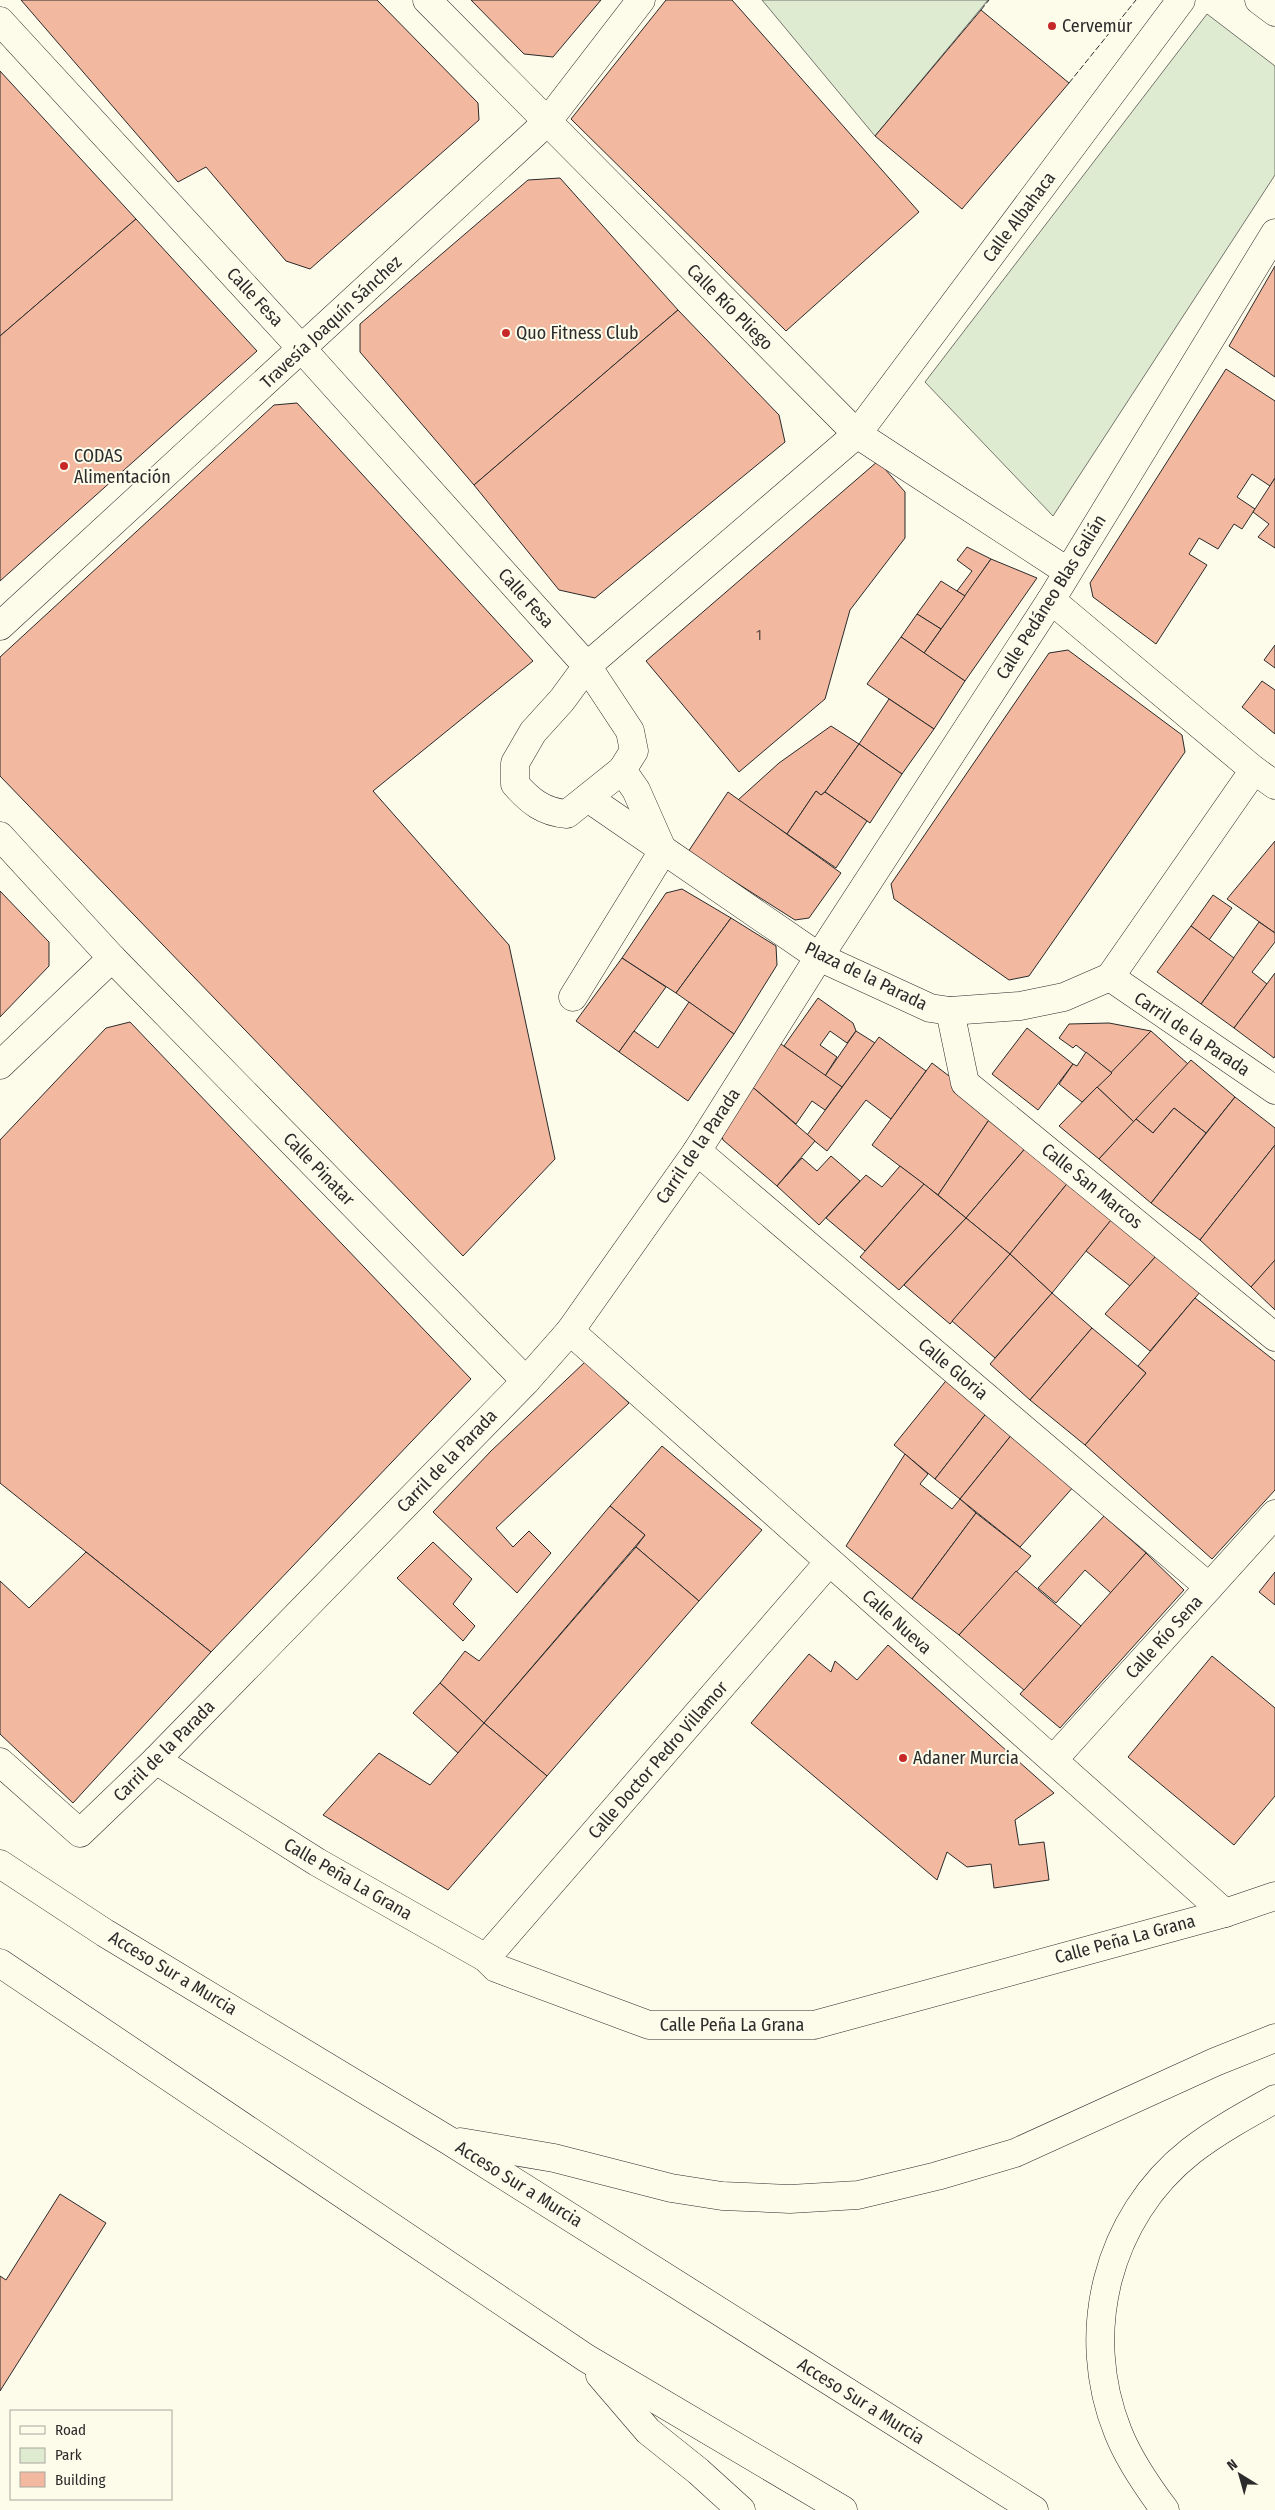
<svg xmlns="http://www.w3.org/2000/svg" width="1275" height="2510" font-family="'Fira Sans Condensed',sans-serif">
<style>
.green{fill:#deebd1;stroke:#74746e}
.building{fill:#f2b8a0;stroke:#2b2b2b}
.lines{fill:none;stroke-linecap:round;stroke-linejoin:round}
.minor-casing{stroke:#2b2b2b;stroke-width:29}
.highway-casing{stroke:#2b2b2b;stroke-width:29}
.minor{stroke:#fdfbea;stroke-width:28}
.highway{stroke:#fdfbea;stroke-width:28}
.fence{stroke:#2b2b2b;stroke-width:1;stroke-dasharray:6 2.5;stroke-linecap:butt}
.poi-dot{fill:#c62828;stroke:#fdfbea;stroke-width:2}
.labels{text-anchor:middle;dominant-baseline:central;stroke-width:4;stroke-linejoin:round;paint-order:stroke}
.number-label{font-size:15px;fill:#5d4e48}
.poi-label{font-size:18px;fill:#2b2b2b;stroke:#fdfbea;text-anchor:start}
.street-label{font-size:18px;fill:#2b2b2b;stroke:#fdfbea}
</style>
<rect width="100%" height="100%" fill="#fdfbea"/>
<g class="green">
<polygon points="762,0 988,0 875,136"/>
<polygon points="1207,14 1275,66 1275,175 1053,516 925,382"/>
</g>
<g class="building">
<polygon points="21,0 377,0 478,103 479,120 310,269 286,261 206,167 178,182"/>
<polygon points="471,0 601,0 553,57 524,54"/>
<polygon points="666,0 732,0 919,212 786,331 571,119"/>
<polygon points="981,10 1069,83 962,209 875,136"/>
<polygon points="0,71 136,219 0,336"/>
<polygon points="560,178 678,310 474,485 360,352 360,324 528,180"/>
<polygon points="136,219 257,351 0,581 0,336"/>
<polygon points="1275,266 1275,377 1229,346"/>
<polygon points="678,310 779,415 785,442 595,598 559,590 474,485"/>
<polygon points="1226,369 1275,401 1275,478 1270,486 1252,474 1237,497 1255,509 1242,529 1234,524 1218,549 1199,538 1189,554 1207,565 1156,644 1093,597 1090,583"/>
<polygon points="297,403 533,661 373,791 509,945 555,1159 463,1256 0,776 0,657 274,405"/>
<polygon points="878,461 905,492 905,538 850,610 825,699 739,772 646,661"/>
<polygon points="1275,478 1275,548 1258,537 1269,524 1253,512"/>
<polygon points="967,547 991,559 965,596 957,591 972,571 957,560"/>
<polygon points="991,559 1037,578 965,681 924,653"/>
<polygon points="941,581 965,596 941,629 917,614"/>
<polygon points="917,614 941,629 924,653 901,637"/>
<polygon points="901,637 965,681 934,729 867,684"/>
<polygon points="1275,645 1275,668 1264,660"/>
<polygon points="1068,650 1182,735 1185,752 1029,976 1009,980 894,899 891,884 1049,653"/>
<polygon points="1262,681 1275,690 1275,734 1242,707"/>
<polygon points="889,699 934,729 902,774 859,744"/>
<polygon points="831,726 859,744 825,792 821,795 816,791 787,834 738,800 779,763"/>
<polygon points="859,744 902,774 870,823 825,792"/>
<polygon points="816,791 821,795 825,792 867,821 836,868 787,834"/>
<polygon points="728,792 841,873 809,918 795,920 688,852"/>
<polygon points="1275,841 1275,933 1227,899"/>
<polygon points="682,889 731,918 676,993 622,958 666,893"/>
<polygon points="0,891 49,942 49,966 0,1017"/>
<polygon points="1213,895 1232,908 1209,940 1191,926"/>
<polygon points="731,918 776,946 777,965 734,1034 676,993"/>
<polygon points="1259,922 1275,933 1275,942 1252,972 1267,984 1234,1028 1201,1004"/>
<polygon points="1191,926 1234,958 1201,1004 1157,972"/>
<polygon points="622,958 666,987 619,1052 576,1021"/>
<polygon points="1275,973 1275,1056 1274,1058 1234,1028"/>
<polygon points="818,998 853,1023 856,1031 847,1043 830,1031 820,1045 837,1057 825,1076 784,1046"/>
<polygon points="689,1002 734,1034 688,1101 619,1052 634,1031 658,1048"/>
<polygon points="130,1022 471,1379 211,1652 0,1483 0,1140 106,1028"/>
<polygon points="1109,1023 1151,1031 1112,1073 1076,1045 1073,1048 1059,1038 1069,1024"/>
<polygon points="1027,1028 1073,1064 1038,1110 992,1074"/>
<polygon points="856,1031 875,1043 842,1087 825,1076"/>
<polygon points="1151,1031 1188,1064 1134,1122 1097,1087"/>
<polygon points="879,1037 926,1071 891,1119 866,1100 827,1151 807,1135"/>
<polygon points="778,1042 842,1087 825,1110 812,1101 796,1124 749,1084"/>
<polygon points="1086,1052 1112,1073 1082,1102 1059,1084 1073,1064 1077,1066"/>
<polygon points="1191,1060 1235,1097 1206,1133 1174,1108 1153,1133 1136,1119"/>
<polygon points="932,1063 995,1111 938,1195 872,1145"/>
<polygon points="749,1084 815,1141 777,1186 723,1140 719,1128"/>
<polygon points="1097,1087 1134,1122 1099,1159 1059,1126"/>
<polygon points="1235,1097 1275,1128 1275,1145 1200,1240 1151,1203"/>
<polygon points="1174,1108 1206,1133 1151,1203 1099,1159 1136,1119 1153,1133"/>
<polygon points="995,1111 1028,1145 966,1218 938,1195"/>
<polygon points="1028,1145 1070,1180 1010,1254 966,1218"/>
<polygon points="1275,1145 1275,1261 1251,1287 1200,1240"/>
<polygon points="831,1156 860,1181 819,1225 777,1186 802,1158 817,1171"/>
<polygon points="900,1166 924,1184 865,1251 826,1218 866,1175 882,1187"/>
<polygon points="1070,1180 1117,1213 1052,1293 1010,1254"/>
<polygon points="924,1184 966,1218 899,1290 860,1257"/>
<polygon points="966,1218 1010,1254 950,1324 904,1285"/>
<polygon points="1111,1220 1156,1256 1130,1286 1086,1251"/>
<polygon points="1010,1254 1052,1293 995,1358 952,1321"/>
<polygon points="1156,1256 1201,1291 1150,1351 1105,1314"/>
<polygon points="1275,1260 1275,1310 1251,1287"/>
<polygon points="1052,1293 1092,1328 1030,1400 990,1364"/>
<polygon points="1195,1298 1275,1361 1275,1490 1212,1559 1085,1445 1146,1373 1138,1366"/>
<polygon points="1092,1328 1146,1373 1085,1445 1030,1400"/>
<polygon points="585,1362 629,1403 496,1528 513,1547 529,1531 551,1553 517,1593 433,1512 491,1451"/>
<polygon points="949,1377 988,1411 935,1479 894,1445"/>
<polygon points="988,1411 1013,1433 960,1499 935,1479"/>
<polygon points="1013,1433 1075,1485 1020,1547 960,1499"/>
<polygon points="662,1446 762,1530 699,1601 636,1547 645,1535 610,1506"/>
<polygon points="905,1454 928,1474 920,1484 952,1509 960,1499 976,1513 912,1599 846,1546"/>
<polygon points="610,1506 645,1535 484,1723 440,1683 465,1651 479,1661"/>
<polygon points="976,1513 1031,1556 959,1635 912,1599"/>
<polygon points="1104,1516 1146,1553 1111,1593 1085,1570 1056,1603 1038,1588"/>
<polygon points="433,1542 472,1579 453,1604 475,1626 463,1641 397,1578"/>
<polygon points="636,1547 699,1601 547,1776 484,1723"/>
<polygon points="86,1552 211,1652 73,1803 0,1734 0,1581 29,1608"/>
<polygon points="1146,1553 1184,1590 1060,1728 1020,1694"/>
<polygon points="1016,1571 1081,1626 1024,1690 959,1635"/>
<polygon points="1275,1572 1275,1605 1259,1592"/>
<polygon points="888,1645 1054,1793 1015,1820 1019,1845 1044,1842 1049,1880 994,1888 991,1864 967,1867 947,1852 937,1880 751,1723 809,1654 831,1672 835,1661 857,1680"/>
<polygon points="1212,1656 1275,1708 1275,1796 1234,1845 1128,1757"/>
<polygon points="440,1683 484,1723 458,1753 413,1713"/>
<polygon points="484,1723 547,1776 448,1890 323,1815 379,1753 430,1785"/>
<polygon points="60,2194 106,2223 0,2391 0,2276 6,2280"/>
</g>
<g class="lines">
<g class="minor-casing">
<g id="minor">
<polyline points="427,0 857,434 1067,571"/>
<polyline points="1259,0 1275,12"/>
<polyline points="0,21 302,349 587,666 630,731 634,751 622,770 636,790 663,851"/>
<polyline points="1051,600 1254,770 1275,785"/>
<polyline points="0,626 547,122 641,0"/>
<path d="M622,770L567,814C543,812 530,801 515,784V763L533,732L562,700L587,666L857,434L1181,0"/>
<polyline points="588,798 819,957 930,1008 950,1011 1020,1006 1064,997 1110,977 1254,770"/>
<polyline points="0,836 112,958 526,1381"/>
<polyline points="1110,977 1275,1090"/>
<polyline points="573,997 663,851"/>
<polyline points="950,1011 965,1083 1275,1337"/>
<polyline points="0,1065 112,958"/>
<polyline points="697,1151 1209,1587"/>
<polyline points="570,1331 1225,1913"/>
<polyline points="156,1760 317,1862 486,1958 496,1968 649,2025 814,2025 1225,1913 1275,1896"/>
<polyline points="1053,1760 1275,1514"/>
<polyline points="0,1762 80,1833 156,1760 526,1381 570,1331 697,1151 819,957 1051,600 1275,233"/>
<polyline points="486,1958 829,1562"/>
</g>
</g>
<g class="highway-casing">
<g id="highway">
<polyline points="0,1864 105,1933 448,2140 1034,2510"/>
<polyline points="0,1963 586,2358 843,2510"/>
<polyline points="460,2142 554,2158 671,2188 722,2196 790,2199 858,2195 937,2176 1015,2153 1215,2062 1275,2038"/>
<polyline points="600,2375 648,2431 698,2471 741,2510"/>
<path d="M1165,2510C1147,2486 1129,2460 1118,2432C1078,2333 1107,2217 1191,2151C1217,2131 1246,2115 1275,2099"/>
</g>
</g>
<use href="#minor" class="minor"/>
<use href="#highway" class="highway"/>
<g class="fence">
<polyline points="981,10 989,0"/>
<polyline points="1069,83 1136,0"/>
</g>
</g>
<g class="poi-dot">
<circle cx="1052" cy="26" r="5"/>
<circle cx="506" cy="333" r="5"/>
<circle cx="64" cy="466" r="5"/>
<circle cx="903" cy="1758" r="5"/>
</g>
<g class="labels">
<g class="number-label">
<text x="759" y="635">1</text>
</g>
<g class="poi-label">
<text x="1062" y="26">Cervemur</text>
<text x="516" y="333">Quo Fitness Club</text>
<text x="74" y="456">CODAS<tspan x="74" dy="21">Alimentación</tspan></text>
<text x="913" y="1758">Adaner Murcia</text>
</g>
<g class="street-label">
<text transform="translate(1019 217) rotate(-53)">Calle Albahaca</text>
<text transform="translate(255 297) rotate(47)">Calle Fesa</text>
<text transform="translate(730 307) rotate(45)">Calle Río Pliego</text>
<text transform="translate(331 322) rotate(-43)">Travesía Joaquín Sánchez</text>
<text transform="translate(1051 597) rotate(-58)">Calle Pedáneo Blas Galián</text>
<text transform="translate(526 598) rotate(48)">Calle Fesa</text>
<text transform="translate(866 976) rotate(26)">Plaza de la Parada</text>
<text transform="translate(1192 1034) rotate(34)">Carril de la Parada</text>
<text transform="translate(698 1146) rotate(-56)">Carril de la Parada</text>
<text transform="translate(319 1169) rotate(46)">Calle Pinatar</text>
<text transform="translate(1092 1186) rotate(39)">Calle San Marcos</text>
<text transform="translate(953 1369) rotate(40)">Calle Gloria</text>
<text transform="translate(447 1461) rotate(-46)">Carril de la Parada</text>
<text transform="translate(897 1622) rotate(42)">Calle Nueva</text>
<text transform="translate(1164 1637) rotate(-48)">Calle Río Sena</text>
<text transform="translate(164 1751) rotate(-45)">Carril de la Parada</text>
<text transform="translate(658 1760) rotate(-49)">Calle Doctor Pedro Villamor</text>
<text transform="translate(348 1879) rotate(30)">Calle Peña La Grana</text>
<text transform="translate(1125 1939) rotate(-15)">Calle Peña La Grana</text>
<text transform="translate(173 1973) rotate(31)">Acceso Sur a Murcia</text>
<text x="732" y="2025">Calle Peña La Grana</text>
<text transform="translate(519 2184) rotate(32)">Acceso Sur a Murcia</text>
<text transform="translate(861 2401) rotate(32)">Acceso Sur a Murcia</text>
</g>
</g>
<rect x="10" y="2410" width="162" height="90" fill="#fdfbea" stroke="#a9a89e"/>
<rect x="20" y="2426" width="25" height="8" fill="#fdfbea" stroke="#a9a89e"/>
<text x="55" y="2435" font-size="15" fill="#2b2b2b">Road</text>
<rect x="20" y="2448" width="25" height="15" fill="#deebd1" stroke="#a9a89e"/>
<text x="55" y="2460" font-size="15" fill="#2b2b2b">Park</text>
<rect x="20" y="2472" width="25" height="15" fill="#f2b8a0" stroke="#a9a89e"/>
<text x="55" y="2485" font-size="15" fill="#2b2b2b">Building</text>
<g transform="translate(1240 2475) rotate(323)" stroke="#fdfbea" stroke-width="4" paint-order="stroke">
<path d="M0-4L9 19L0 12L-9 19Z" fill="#2b2b2b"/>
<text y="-8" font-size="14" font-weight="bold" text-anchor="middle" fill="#2b2b2b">N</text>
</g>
</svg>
